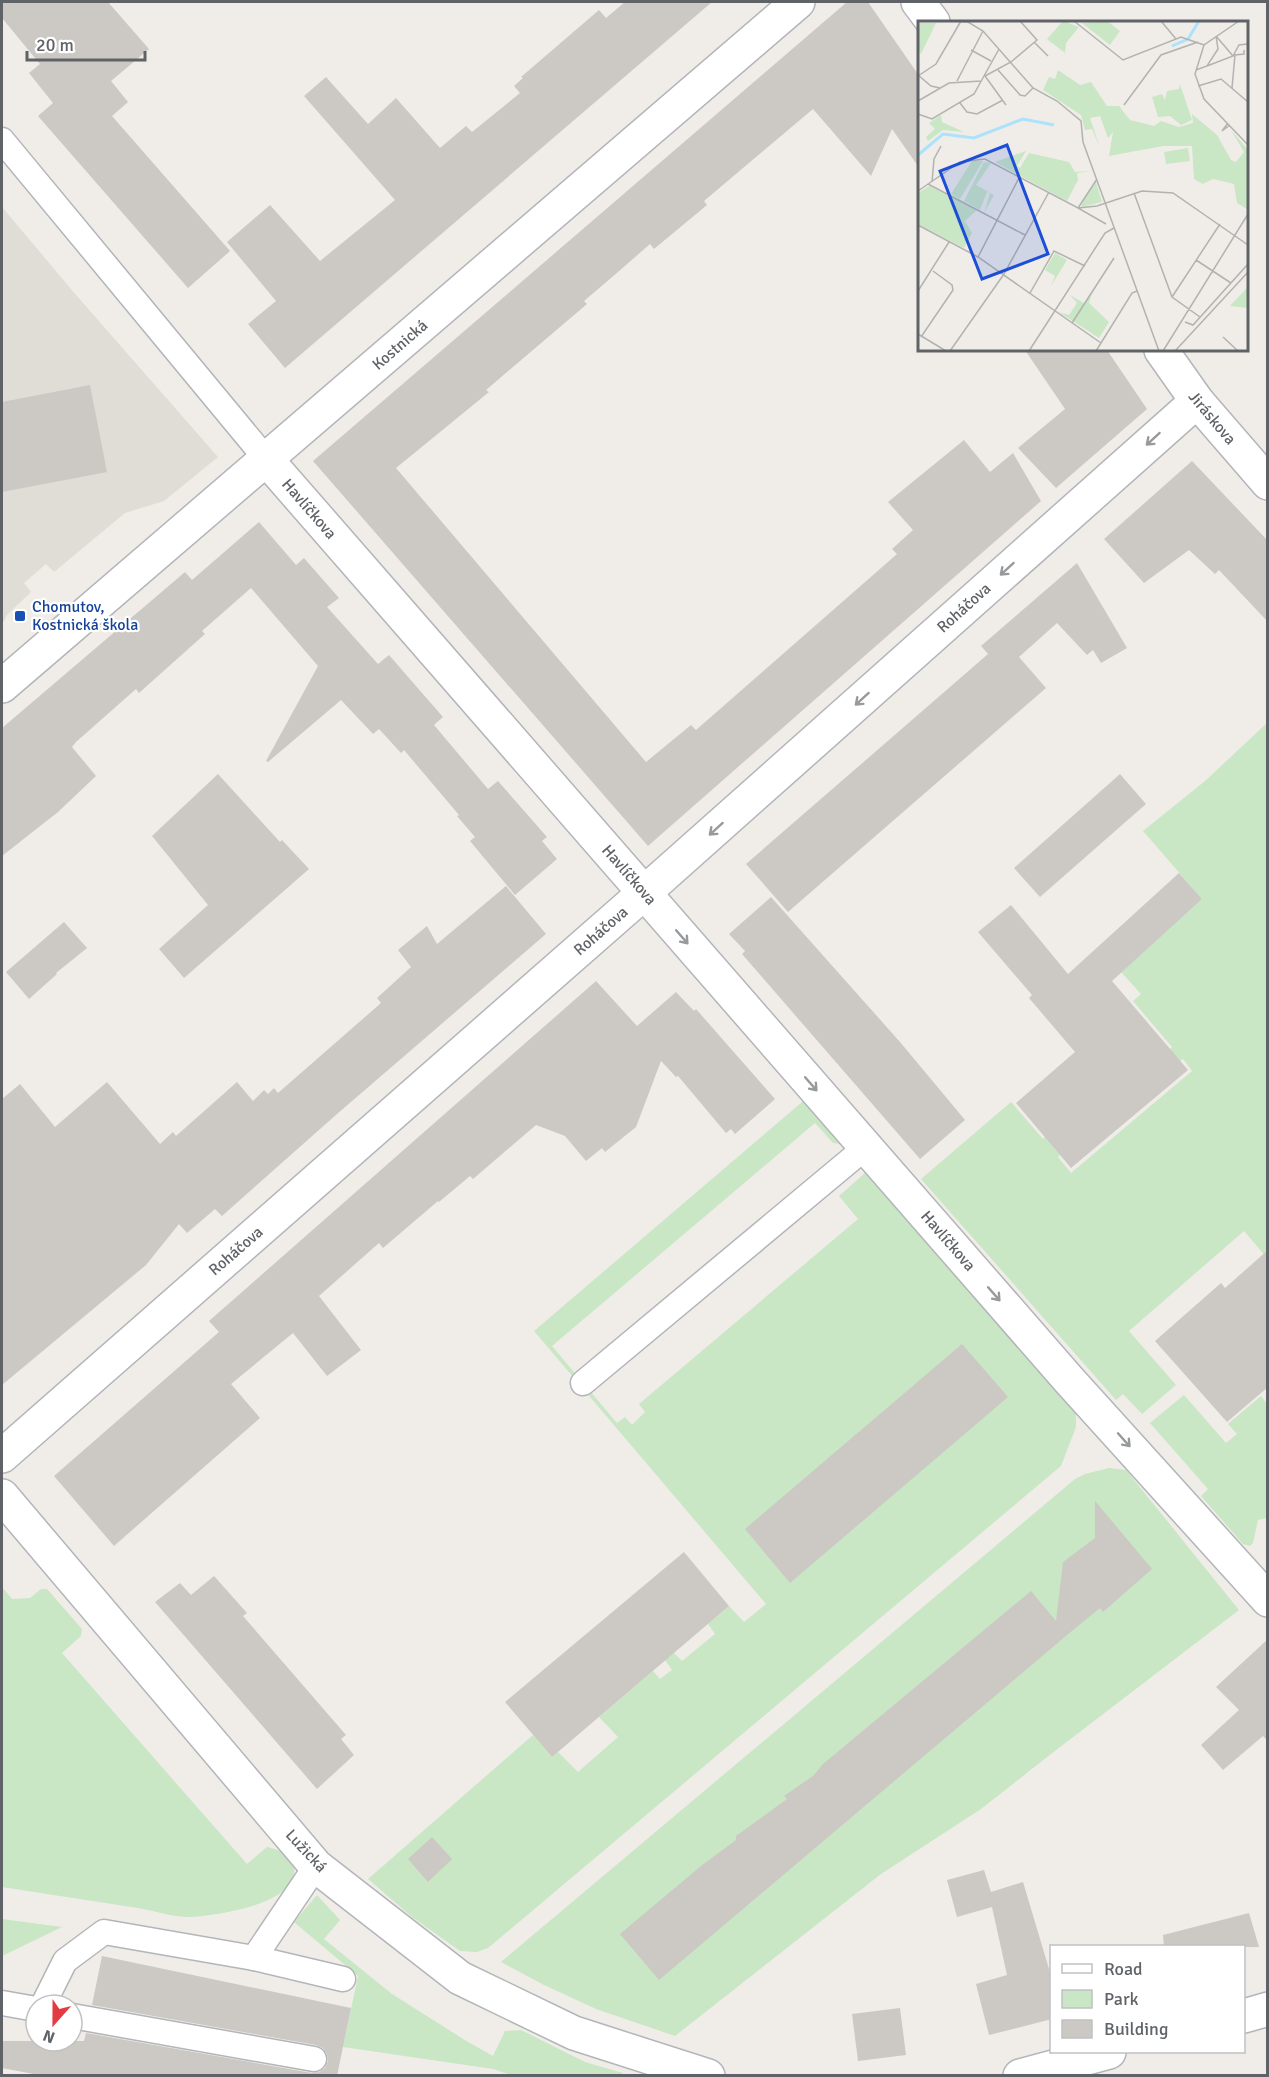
<svg xmlns="http://www.w3.org/2000/svg" width="1269" height="2077" font-family="Signika,sans-serif">
<style>
.education{fill:#e0dcd6}
.green{fill:#c9e6c5}
.building{fill:#ccc8c4}
.lines{fill:none;stroke-linecap:round;stroke-linejoin:round}
.lane-casing{stroke:#b2b5b9;stroke-width:27}
.street-casing{stroke:#b2b5b9;stroke-width:36}
.lane{stroke:#fff;stroke-width:24}
.street{stroke:#fff;stroke-width:33}
.oneway{stroke:#979a9c}
.transit-dot{fill:#1a4fb4;stroke:#fff;stroke-width:2}
.labels{text-anchor:middle;dominant-baseline:central;stroke-width:4.5;stroke-linejoin:round;paint-order:stroke}
.street-label{font-size:16px;fill:#5f6367;stroke:#fff}
.transit-label{font-size:16px;fill:#164399;stroke:#fff;text-anchor:start}
.inset-river{fill:none;stroke:#ace2fb;stroke-width:3}
.inset-road{fill:none;stroke:#b2b2b0;stroke-width:1.5}
.view{fill:#1d4ed8;fill-opacity:0.15;stroke:#1d4ed8;stroke-width:3}
.inset-edge{fill:none;stroke:#5f6367;stroke-width:3}
</style>
<rect width="100%" height="100%" fill="#f0ede8"/>
<polygon class="education" points="2,207 76,295 218,457 164,501 125,513 54,572 46,564 24,583 31,592 7,615 2,625"/>
<g class="green">
<polygon points="1267,723 1267,1258 1244,1231 1129,1331 1176,1385 1142,1414 1123,1394 1116,1400 921,1179 1011,1102 1043,1139 1045,1137 1060,1155 1058,1157 1071,1173 1192,1071 1183,1059 1180,1061 1169,1050 1172,1047 1133,1001 1141,994 1121,972 1202,899 1143,831 1205,781"/>
<polygon points="815,1091 842,1142 840,1144 833,1143 815,1123 552,1346 617,1423 625,1417 632,1425 645,1412 639,1404 858,1219 839,1196 866,1172 1076,1403 1076,1427 1061,1466 488,1948 477,1952 460,1951 412,1917 368,1879 533,1735 552,1757 558,1752 578,1772 618,1737 599,1717 653,1671 660,1679 672,1670 665,1660 674,1653 682,1661 715,1634 708,1624 729,1606 744,1622 766,1604 534,1331"/>
<polygon points="1184,1395 1226,1443 1237,1434 1228,1424 1261,1396 1267,1404 1267,1518 1258,1520 1253,1543 1250,1546 1243,1544 1201,1496 1208,1489 1150,1423"/>
<polygon points="1109,1468 1126,1470 1239,1610 1051,1754 981,1809 881,1874 675,2036 596,2009 542,1984 501,1962 1075,1479 1085,1474"/>
<path d="M2,1587L12,1599L30,1598L41,1589H47L82,1629L81,1636L62,1653L247,1864L267,1847C279,1850 292,1853 294,1867C300,1904 218,1915 192,1917C175,1918 155,1911 138,1908C92,1901 47,1894 2,1887Z"/>
<polygon points="317,1895 340,1920 324,1939 392,1994 468,2042 493,2056 505,2031 521,2030 585,2062 623,2073 621,2076 511,2075 493,2069 343,2047 358,1976 294,1922"/>
<polygon points="2,1919 62,1927 2,1956"/>
</g>
<g class="building">
<polygon points="2,2 108,2 149,49 111,81 128,102 112,116 230,251 188,288 38,116 53,103 29,73 40,64 2,18"/>
<polygon points="625,2 712,2 285,368 248,324 276,301 227,242 270,205 320,261 395,200 304,96 326,77 368,124 396,98 440,148 466,126 472,132 520,93 514,86 523,78 521,77 599,10 606,18"/>
<polygon points="847,2 868,2 920,77 920,169 892,129 871,176 813,109 704,201 707,205 654,249 650,244 618,272 584,301 587,304 486,390 489,392 396,468 646,762 691,725 696,730 897,554 892,549 913,530 888,502 964,440 990,472 1013,453 1041,501 648,846 313,461"/>
<polygon points="1025,350 1107,350 1147,409 1056,488 1018,448 1065,409"/>
<polygon points="90,385 107,472 2,492 2,402"/>
<polygon points="1192,461 1268,541 1268,622 1219,570 1215,574 1189,550 1144,583 1104,539"/>
<polygon points="259,522 296,565 304,558 339,598 327,607 378,664 389,655 443,717 434,725 488,789 498,781 547,837 542,841 557,859 515,895 470,841 475,837 457,816 459,815 404,750 401,753 379,729 373,734 341,700 268,762 266,761 318,666 251,588 202,631 205,634 139,693 136,689 76,742 72,747 96,776 58,812 2,856 2,728 185,572 192,580"/>
<polygon points="1077,563 1127,648 1101,663 1093,650 1087,655 1057,623 1019,657 1046,688 788,912 746,864 988,654 981,646"/>
<polygon points="218,774 280,842 282,840 309,869 184,978 159,949 208,905 152,836"/>
<polygon points="1120,774 1146,804 1040,897 1014,868"/>
<polygon points="1179,873 1202,899 1112,981 1188,1070 1071,1168 1016,1103 1075,1052 1029,998 1032,995 978,932 1011,905 1068,974"/>
<polygon points="506,886 546,934 337,1114 222,1216 215,1209 187,1233 179,1224 146,1265 2,1385 2,1099 20,1084 55,1127 107,1082 160,1144 173,1132 176,1136 237,1082 253,1101 264,1090 268,1094 274,1088 278,1093 381,1003 377,998 411,967 398,950 427,926 437,944"/>
<polygon points="771,897 900,1042 965,1120 920,1159 742,954 745,951 729,934"/>
<polygon points="64,922 87,948 56,973 57,974 29,999 6,972"/>
<polygon points="596,981 637,1026 676,992 694,1011 696,1009 775,1099 735,1134 731,1129 726,1133 678,1076 676,1077 661,1061 636,1127 605,1152 602,1148 586,1161 565,1136 536,1125 473,1179 470,1176 439,1202 438,1201 383,1248 379,1243 319,1296 361,1350 327,1376 293,1333 231,1384 260,1418 114,1546 54,1476 219,1332 209,1321"/>
<polygon points="1268,1250 1268,1387 1227,1422 1155,1341 1221,1283 1225,1288"/>
<polygon points="962,1344 1008,1397 790,1583 745,1529"/>
<polygon points="1095,1501 1152,1569 1103,1612 1100,1608 1067,1635 659,1980 620,1934 701,1866 736,1840 736,1836 787,1799 784,1796 813,1776 823,1764 1031,1591 1056,1621 1063,1562 1095,1538"/>
<polygon points="684,1552 729,1606 552,1757 505,1702"/>
<polygon points="214,1576 247,1613 243,1616 346,1735 341,1739 354,1755 317,1789 155,1602 180,1583 191,1595"/>
<polygon points="1268,1639 1268,1741 1263,1736 1223,1770 1201,1745 1239,1710 1216,1687"/>
<polygon points="432,1837 452,1859 428,1882 408,1859"/>
<polygon points="984,1870 991,1892 1023,1882 1052,1979 1052,2019 989,2035 976,1984 1007,1975 992,1907 957,1917 947,1880"/>
<polygon points="1249,1913 1259,1947 1164,1947 1163,1935"/>
<polygon points="102,1956 351,2008 337,2076 44,2076 2,2068 2,2041 84,2041 86,2033 312,2073 319,2072 325,2068 328,2061 327,2054 323,2048 316,2045 92,2005"/>
<polygon points="900,2008 906,2055 858,2061 852,2014"/>
</g>
<g class="lines">
<g class="lane-casing">
<g id="lane">
<polyline points="2,140 267,460"/>
<polyline points="583,1383 866,1147"/>
<polyline points="254,1958 316,1866"/>
<polyline points="2,2003 36,2009"/>
<polyline points="43,2005 65,1961 104,1932 254,1958 343,1979"/>
<polyline points="72,2016 314,2059"/>
</g>
</g>
<g class="street-casing">
<g id="street">
<polyline points="918,2 933,22"/>
<polyline points="1161,350 1197,401 1268,483"/>
<polyline points="267,460 1069,1380 1268,1600"/>
<polyline points="2,686 798,2"/>
<polyline points="2,1456 644,893 1197,401"/>
<polyline points="2,1496 316,1866 460,1978 574,2033 708,2076"/>
<polyline points="1244,2016 1268,2009"/>
<polyline points="1020,2076 1109,2052"/>
</g>
</g>
<use href="#lane" class="lane"/>
<use href="#street" class="street"/>
</g>
<defs><path id="oneway-shaft" d="M-6 0H5M1.5-3L5.5 0L1.5 3" fill="none" stroke-width="1.6" stroke-linecap="round" stroke-linejoin="round" transform="scale(1.5)"/></defs>
<g class="oneway">
<use href="#oneway-shaft" transform="translate(1153 439) rotate(138)"/>
<use href="#oneway-shaft" transform="translate(1007 569) rotate(138)"/>
<use href="#oneway-shaft" transform="translate(862 699) rotate(138)"/>
<use href="#oneway-shaft" transform="translate(716 829) rotate(138)"/>
<use href="#oneway-shaft" transform="translate(682 937) rotate(49)"/>
<use href="#oneway-shaft" transform="translate(811 1084) rotate(49)"/>
<use href="#oneway-shaft" transform="translate(994 1294) rotate(49)"/>
<use href="#oneway-shaft" transform="translate(1124 1440) rotate(48)"/>
</g>
<rect class="transit-dot" x="14" y="610" width="12" height="12" rx="3"/>
<g class="labels">
<g class="street-label">
<text transform="translate(400 345) rotate(-41)">Kostnická</text>
<text transform="translate(1212 418) rotate(50)">Jiráskova</text>
<text transform="translate(309 509) rotate(49)">Havlíčkova</text>
<text transform="translate(964 608) rotate(-42)">Roháčova</text>
<text transform="translate(629 875) rotate(49)">Havlíčkova</text>
<text transform="translate(601 931) rotate(-41)">Roháčova</text>
<text transform="translate(948 1241) rotate(49)">Havlíčkova</text>
<text transform="translate(236 1251) rotate(-41)">Roháčova</text>
<text transform="translate(306 1851) rotate(47)">Lužická</text>
</g>
<g class="transit-label">
<text x="32" y="607">Chomutov,<tspan x="32" dy="18">Kostnická škola</tspan></text>
</g>
</g>
<g transform="translate(918 21)">
<rect width="330" height="330" fill="#f0ede8"/>
<path d="M145,0L161,6L148,22L147,32L129,18ZM189,0L202,10L192,24L164,2ZM0,2H18L3,33L0,28ZM140,49L162,64L173,61L189,85H201L212,99L236,105L243,100L261,106L275,102L274,93L299,114L313,139L318,141L326,131L313,109L330,129L329,188L319,182L316,163L295,158L285,163L276,158L274,125H245L191,135L195,111L190,117L182,95L172,97L182,127L174,108L167,109L163,94L125,69L131,56L137,58ZM262,63L274,99L263,104L252,95L240,96L234,76L244,73L247,79L249,70L261,68ZM23,94L24,101L46,111L25,109L10,120L8,116L17,108L11,102ZM270,127L272,140L248,143L246,131ZM108,130L99,145L102,147L111,132L151,141L157,151L174,150L159,152L160,159L149,180L77,141ZM54,140H65L42,178L33,173ZM66,141L73,142L58,164L76,174L66,192L72,172L69,171L62,189L46,180ZM178,161L184,181L164,186L163,182ZM11,165L59,189L47,200L54,212L46,227L0,203V172ZM137,232L149,239L133,265L137,255L127,249ZM330,265V287L312,285L326,270ZM174,272L171,282L191,301L181,317L141,291L151,294L159,282L152,274L166,282Z" fill="#c9e6c5"/>
<path class="inset-river" d="M254,25L270,18L281,0M0,134L25,113L56,117L105,98L136,104"/>
<path class="inset-road" d="M32,0L50,1L65,10L115,67L139,80L163,100L165,121L241,330M156,0L205,39L263,16L286,24M243,0L258,18M321,0L286,24L277,53L286,78L330,124M116,21L130,35M53,29L73,40M315,35L321,24L329,23M289,45L315,35L298,15M80,49L102,74L107,75L115,67M278,49L289,45L300,28L298,15M0,54L13,65L22,67M0,55L18,43L43,0M67,55L93,41L119,19L102,0M67,55L88,84M39,60L65,10M280,65L303,58L330,81M314,67L317,34L326,33V29M0,80L31,62L63,60M42,82L49,91L59,93L85,79M206,84L243,34L280,21M0,93L14,98L56,73L81,28M310,102L304,110L312,104M179,158L160,187L188,203M14,161L16,138L23,125M10,163L107,214M0,170L42,141L67,138L160,187L179,185L224,170L255,172L330,224M216,172L254,276L282,296M0,204L60,236L183,322M60,236L102,155M278,239L313,262M0,270L31,221M112,272L136,230L167,245M254,276L302,203M267,301L275,304L330,243M154,302L196,237M0,313L28,330M3,316L35,269L34,264L15,250M305,316L320,330M32,330L86,253L131,171M111,330L187,212L196,207M178,330L214,272L219,270M245,330L330,193M257,330L330,251"/>
<path class="view" d="M89,124L130,233L64,258L22,150Z"/>
<rect width="330" height="330" class="inset-edge"/>
</g>
<rect width="1269" height="2077" fill="none" stroke="#5f6367" stroke-width="6"/>
<rect x="1050" y="1945" width="195" height="108" fill="#ffffff" stroke="#bfc1c2" stroke-width="1.5"/>
<rect x="1062" y="1964" width="30" height="9" fill="#ffffff" stroke="#bfc1c2" stroke-width="1.5"/>
<text x="1104" y="1975" font-size="18" fill="#5f6367">Road</text>
<rect x="1062" y="1990" width="30" height="18" fill="#c9e6c5" stroke="#bfc1c2" stroke-width="1.5"/>
<text x="1104" y="2005" font-size="18" fill="#5f6367">Park</text>
<rect x="1062" y="2020" width="30" height="18" fill="#ccc8c4" stroke="#bfc1c2" stroke-width="1.5"/>
<text x="1104" y="2035" font-size="18" fill="#5f6367">Building</text>
<g transform="translate(54 2023) rotate(201)"><circle r="28" fill="#ffffff" stroke="#bfc1c2" stroke-width="1.5"/>
<path d="M0-4.5L10 22L0 15L-10 22Z" fill="#e23b41"/>
<text y="-9" font-size="16" font-weight="bold" text-anchor="middle" fill="#5f6367">N</text>
</g>
<path d="M27 51v9h118v-9" fill="none" stroke="#5f6367" stroke-width="3"/>
<text x="36" y="51" font-size="18" fill="#5f6367" stroke="#ffffff" stroke-width="4.5" paint-order="stroke">20 m</text>
</svg>
